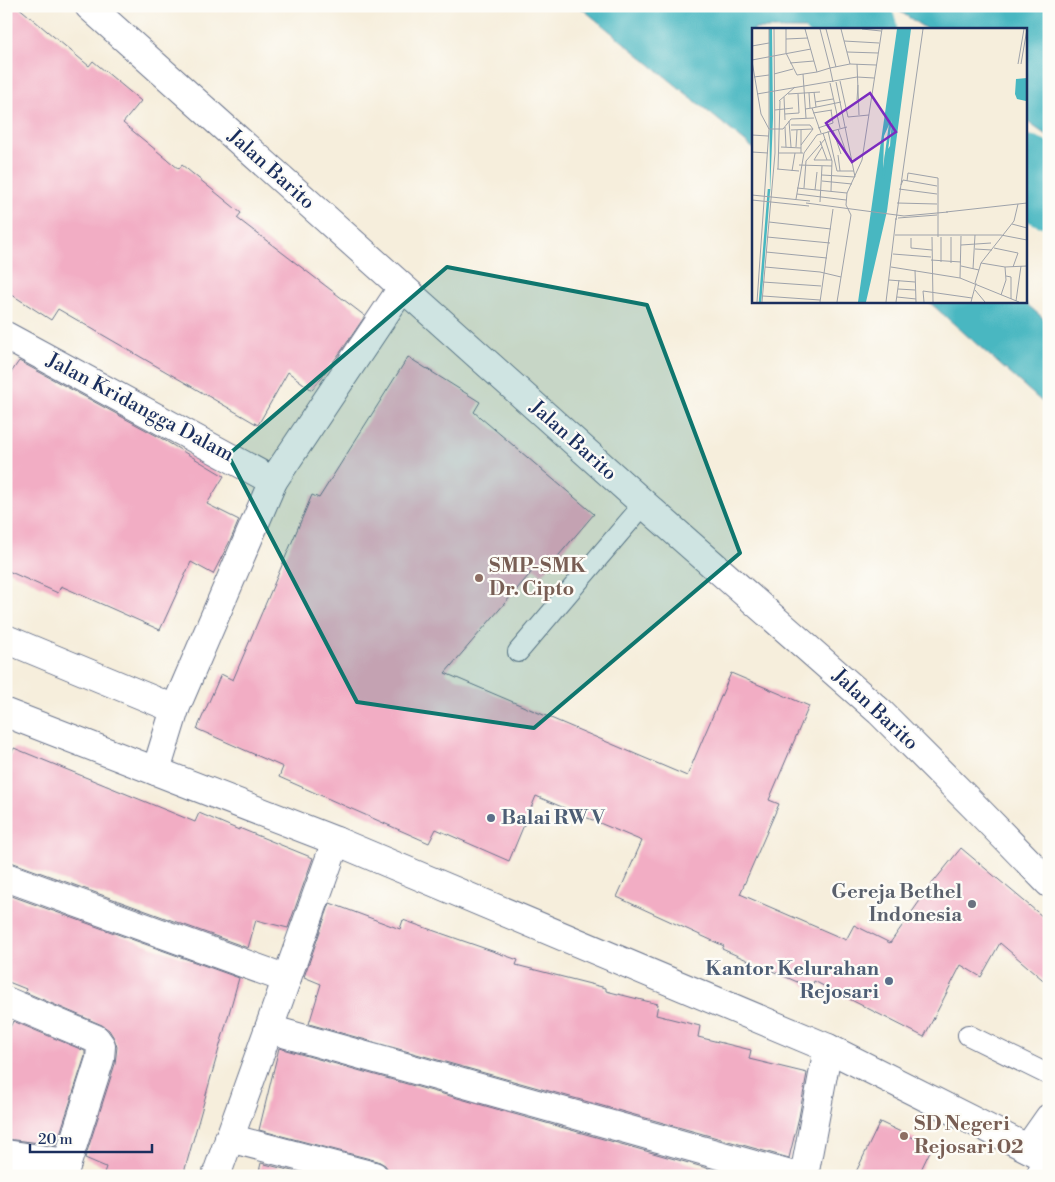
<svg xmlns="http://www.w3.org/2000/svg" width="1055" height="1182" font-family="'Libre Bodoni',serif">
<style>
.water{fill:#48b7c1;stroke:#327390}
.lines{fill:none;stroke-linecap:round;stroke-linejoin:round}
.river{stroke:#48b7c1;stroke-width:74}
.building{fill:#f2adc4}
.service-casing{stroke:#68728a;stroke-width:22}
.minor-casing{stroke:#68728a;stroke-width:30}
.tertiary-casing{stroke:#68728a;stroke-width:30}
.service{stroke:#fff;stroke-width:20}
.minor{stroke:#fff;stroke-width:28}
.tertiary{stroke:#fff;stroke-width:28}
.marked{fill:#0f766e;fill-opacity:0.2;stroke:#0f766e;stroke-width:4;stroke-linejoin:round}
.education-dot{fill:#8d6e63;stroke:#fdfcf7;stroke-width:2}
.service-dot{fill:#5c6f8a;stroke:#fdfcf7;stroke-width:2}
.worship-dot{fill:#6b7280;stroke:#fdfcf7;stroke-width:2}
.labels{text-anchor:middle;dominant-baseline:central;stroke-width:4.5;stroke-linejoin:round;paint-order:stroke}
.street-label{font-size:20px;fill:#1b2f5e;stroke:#fdfcf7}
.education-label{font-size:20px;font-weight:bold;fill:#785e54;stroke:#fdfcf7;text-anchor:start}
.service-label{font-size:20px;font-weight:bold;fill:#4e5e75;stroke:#fdfcf7;text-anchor:start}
.worship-label{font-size:20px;font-weight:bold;fill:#5b616d;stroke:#fdfcf7;text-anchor:end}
.inset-river{fill:none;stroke:#48b7c1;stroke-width:2.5}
.inset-road{fill:none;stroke:#9ea2aa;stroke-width:1}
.view{fill:#7b2cbf;fill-opacity:0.15;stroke:#7b2cbf;stroke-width:2.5}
.inset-edge{fill:none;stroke:#1b2f5e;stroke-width:2.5}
</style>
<rect width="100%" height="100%" fill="#fdfcf7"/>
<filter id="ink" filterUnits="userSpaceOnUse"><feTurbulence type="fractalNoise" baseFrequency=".02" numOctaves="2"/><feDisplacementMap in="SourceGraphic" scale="10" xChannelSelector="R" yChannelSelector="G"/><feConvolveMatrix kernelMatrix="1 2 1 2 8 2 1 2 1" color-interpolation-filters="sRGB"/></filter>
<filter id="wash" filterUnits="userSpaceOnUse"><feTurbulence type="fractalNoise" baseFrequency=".0096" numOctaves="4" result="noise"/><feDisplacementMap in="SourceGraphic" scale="20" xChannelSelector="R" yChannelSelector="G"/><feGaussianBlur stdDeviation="1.12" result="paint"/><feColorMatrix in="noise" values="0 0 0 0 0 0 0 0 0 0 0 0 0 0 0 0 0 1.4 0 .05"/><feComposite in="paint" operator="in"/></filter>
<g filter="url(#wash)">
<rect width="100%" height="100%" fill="#f6eedc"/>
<g class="water">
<polygon points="579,6 813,6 826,29 754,29 754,149"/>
<polygon points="892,6 1049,6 1049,137 1026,121 1026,29 926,29"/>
<polygon points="928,301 1023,301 1049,323 1049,408"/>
</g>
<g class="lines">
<g class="river">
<polyline points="834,6 860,29"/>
<polyline points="1026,172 1049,191"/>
</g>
</g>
<g id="blocks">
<g class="building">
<polygon points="6,6 17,6 89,66 93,61 141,101 123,123 179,169 182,165 241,213 237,218 365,316 342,350 312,390 288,372 258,425 58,309 51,320 6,291"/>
<polygon points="408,357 480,402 474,412 594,514 542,575 535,568 445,673 687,776 731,673 809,706 769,800 779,804 740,894 846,940 854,925 890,943 931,885 961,848 1049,922 1049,985 1000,943 981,977 961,965 924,1037 814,981 811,988 722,949 724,946 617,897 642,841 536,796 509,861 436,829 429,843 279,777 283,767 197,729 221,674 233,680 312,495 319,498"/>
<polygon points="19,361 159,437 224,476 207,504 239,520 231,539 213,574 191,562 160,630 61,586 58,593 6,570 6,380"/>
<polygon points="14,748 195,822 199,813 239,830 239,828 313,858 288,928 256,920 248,948 11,862 6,862 6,766"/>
<polygon points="9,895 239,978 183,1176 103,1176 106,1167 85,1158 115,1064 117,1047 114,1038 109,1030 102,1025 25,992 26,989 6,981 6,901"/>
<polygon points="330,903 400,929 403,920 518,960 516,965 606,988 606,991 658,1004 656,1015 700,1026 698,1037 751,1050 749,1059 807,1073 799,1117 789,1158 309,1024 321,984 304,977"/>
<polygon points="13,1021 85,1051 85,1056 56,1146 41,1140 40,1143 6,1139 6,1036"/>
<polygon points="279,1048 735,1176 389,1176 389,1171 385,1165 378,1161 259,1130"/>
<polygon points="880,1122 932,1147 918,1176 854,1176"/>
<polygon points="261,1163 311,1176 258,1176"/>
<polygon points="6,1170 36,1174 35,1176 6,1176"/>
</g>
</g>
</g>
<g filter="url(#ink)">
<use href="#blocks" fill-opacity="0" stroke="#68728a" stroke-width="1"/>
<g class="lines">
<g class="service-casing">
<g id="service">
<polyline points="518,652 644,504"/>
<polyline points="968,1035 1049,1075"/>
<polyline points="1036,1176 1044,1157"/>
</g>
</g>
<g class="minor-casing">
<g id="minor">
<polyline points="6,336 273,481"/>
<polyline points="6,639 175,709"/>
<polyline points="6,713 336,841 828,1048 1049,1159"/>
<polyline points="156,771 175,709 273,481 402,288"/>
<polyline points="6,877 287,979"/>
<polyline points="6,1001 96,1039 101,1046 100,1059 63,1176"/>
<polyline points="269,1029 794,1176"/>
<polyline points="229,1138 374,1176"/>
<polyline points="1028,1148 1049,1118"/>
<polyline points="6,1154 67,1163"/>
<polyline points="216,1176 336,841"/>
<polyline points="804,1176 828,1048"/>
</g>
</g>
<g class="tertiary-casing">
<polyline id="tertiary" points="89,6 644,504 880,712 974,806 1049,883"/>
</g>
<use href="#service" class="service"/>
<use href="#minor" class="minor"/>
<use href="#tertiary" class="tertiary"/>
</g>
</g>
<path class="marked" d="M447,267L647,305L740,553L534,728L357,702L228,455Z"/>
<g class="education-dot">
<circle cx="479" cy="578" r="5"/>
<circle cx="904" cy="1136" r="5"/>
</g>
<g class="service-dot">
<circle cx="491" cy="818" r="5"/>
<circle cx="889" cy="981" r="5"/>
</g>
<circle class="worship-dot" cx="972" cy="904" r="5"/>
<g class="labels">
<g class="street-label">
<text transform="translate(271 170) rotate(42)">Jalan Barito</text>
<text transform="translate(140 408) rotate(28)">Jalan Kridangga Dalam</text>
<text transform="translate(573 441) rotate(42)">Jalan Barito</text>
<text transform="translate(875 710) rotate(43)">Jalan Barito</text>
</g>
<g class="education-label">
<text x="489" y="566">SMP-SMK<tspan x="489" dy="23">Dr. Cipto</tspan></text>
<text x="914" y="1124">SD Negeri<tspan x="914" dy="23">Rejosari 02</tspan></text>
</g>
<g class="service-label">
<text x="501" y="818">Balai RW V</text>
<text x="879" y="969" text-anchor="end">Kantor Kelurahan<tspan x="879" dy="23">Rejosari</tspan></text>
</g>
<g class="worship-label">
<text x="962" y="892">Gereja Bethel<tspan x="962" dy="23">Indonesia</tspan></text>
</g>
</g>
<g transform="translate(752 28)">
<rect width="275" height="275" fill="#f6eedc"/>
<path d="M17,1H20L21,90L18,166ZM145,1H159L135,183L114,274H106ZM140,90L138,118L133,125L131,148L132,108ZM275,50V85L274,73L265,71L263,66L264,51Z" fill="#48b7c1" fill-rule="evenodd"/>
<path class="inset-river" d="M131,150L139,90M8,274L17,161"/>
<path class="inset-road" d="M17,1V101H31L39,91L62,90M34,1V25L45,47L65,44L53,1M74,1L84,39M89,1L98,36M110,1L129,3M34,11L56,10M92,13L127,15M0,18L17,15M95,24L126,25M0,32L59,21M0,33L9,86L17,101L5,274M38,35L62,33M105,36L107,87M266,36L272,1M269,36L275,1M65,44L78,40L68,1M22,46L41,41M51,46L54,90M2,49L17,47M88,53L96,89M81,54L78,40L98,36L124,37M84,54L103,149M78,55L88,100M62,64L64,79M57,65L58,80M5,66L105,49L122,50M36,66L68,64M32,69L33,92M105,72L106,57M27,73L43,59M63,74L81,71M60,80L89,74M53,81L60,80L69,105M23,82L41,80M61,85L80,82M33,86L47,85L46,66M96,89L117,87M37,93L39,119M39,97H58L61,101M33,99L34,119M66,100L81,95L79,82M86,101L94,124M39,102L61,101L49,117M81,102L89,126M76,103L85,143M71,105L80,133L79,163M0,107L16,108M68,113L75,132M29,119L49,120M44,119L45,102M70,119L62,132H80M0,124L16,125M27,125H51M49,125V102M86,127L88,143M47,137L80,138M25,141L47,143M26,141L28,73M40,143L43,125M85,143H102M70,147L103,149M70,153L100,156M155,153L156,145L186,150V209M149,157L151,152L185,158M45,160L95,165M52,160L54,133L73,111M147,161L185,166M63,162L65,144M45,166L94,172M0,167L58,173M44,171L52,125L65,107L95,99M0,172L57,178M68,174L70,138M54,175L152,188L196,184M145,175L185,176M194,184L275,175M146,190L185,187M144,192L171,1M17,194L79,201M260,196L275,200M143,207H249L275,212M15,209L78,215M180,209L181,274M159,210V220L180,222M209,217L239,215M242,220L266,225L261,239M223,221L240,222M14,224L75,230M141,226L179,229M179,232L209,234M189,234V209M199,235V209M229,235L253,239L275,238M209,238L227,242M13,239L68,244L89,249M139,239L208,250L267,274M221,241L223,207M163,242L164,274M254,248L259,249V271M208,250L209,208M137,252L163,254M11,254L69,258M223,255L229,235L262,193L266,176M146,261L163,262M223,262L233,274M249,267L254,252L253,239M11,268L68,272M145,269L164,271M264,273L269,238M10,274L23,125L22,1M68,274L81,181M85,274L99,187L94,177L95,165L110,132L130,1M134,274L144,190M144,274L147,252M172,274L171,263L220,270M219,274L224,255"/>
<path class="view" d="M118,65L144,104L100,134L74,95Z"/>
<rect width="275" height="275" class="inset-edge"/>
</g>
<rect width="1055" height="1182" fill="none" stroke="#fdfcf7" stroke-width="25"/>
<path d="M30 1144v8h122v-8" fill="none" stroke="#1b2f5e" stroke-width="2.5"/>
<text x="38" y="1144" font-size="15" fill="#1b2f5e" stroke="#fdfcf7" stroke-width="4" paint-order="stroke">20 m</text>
</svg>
